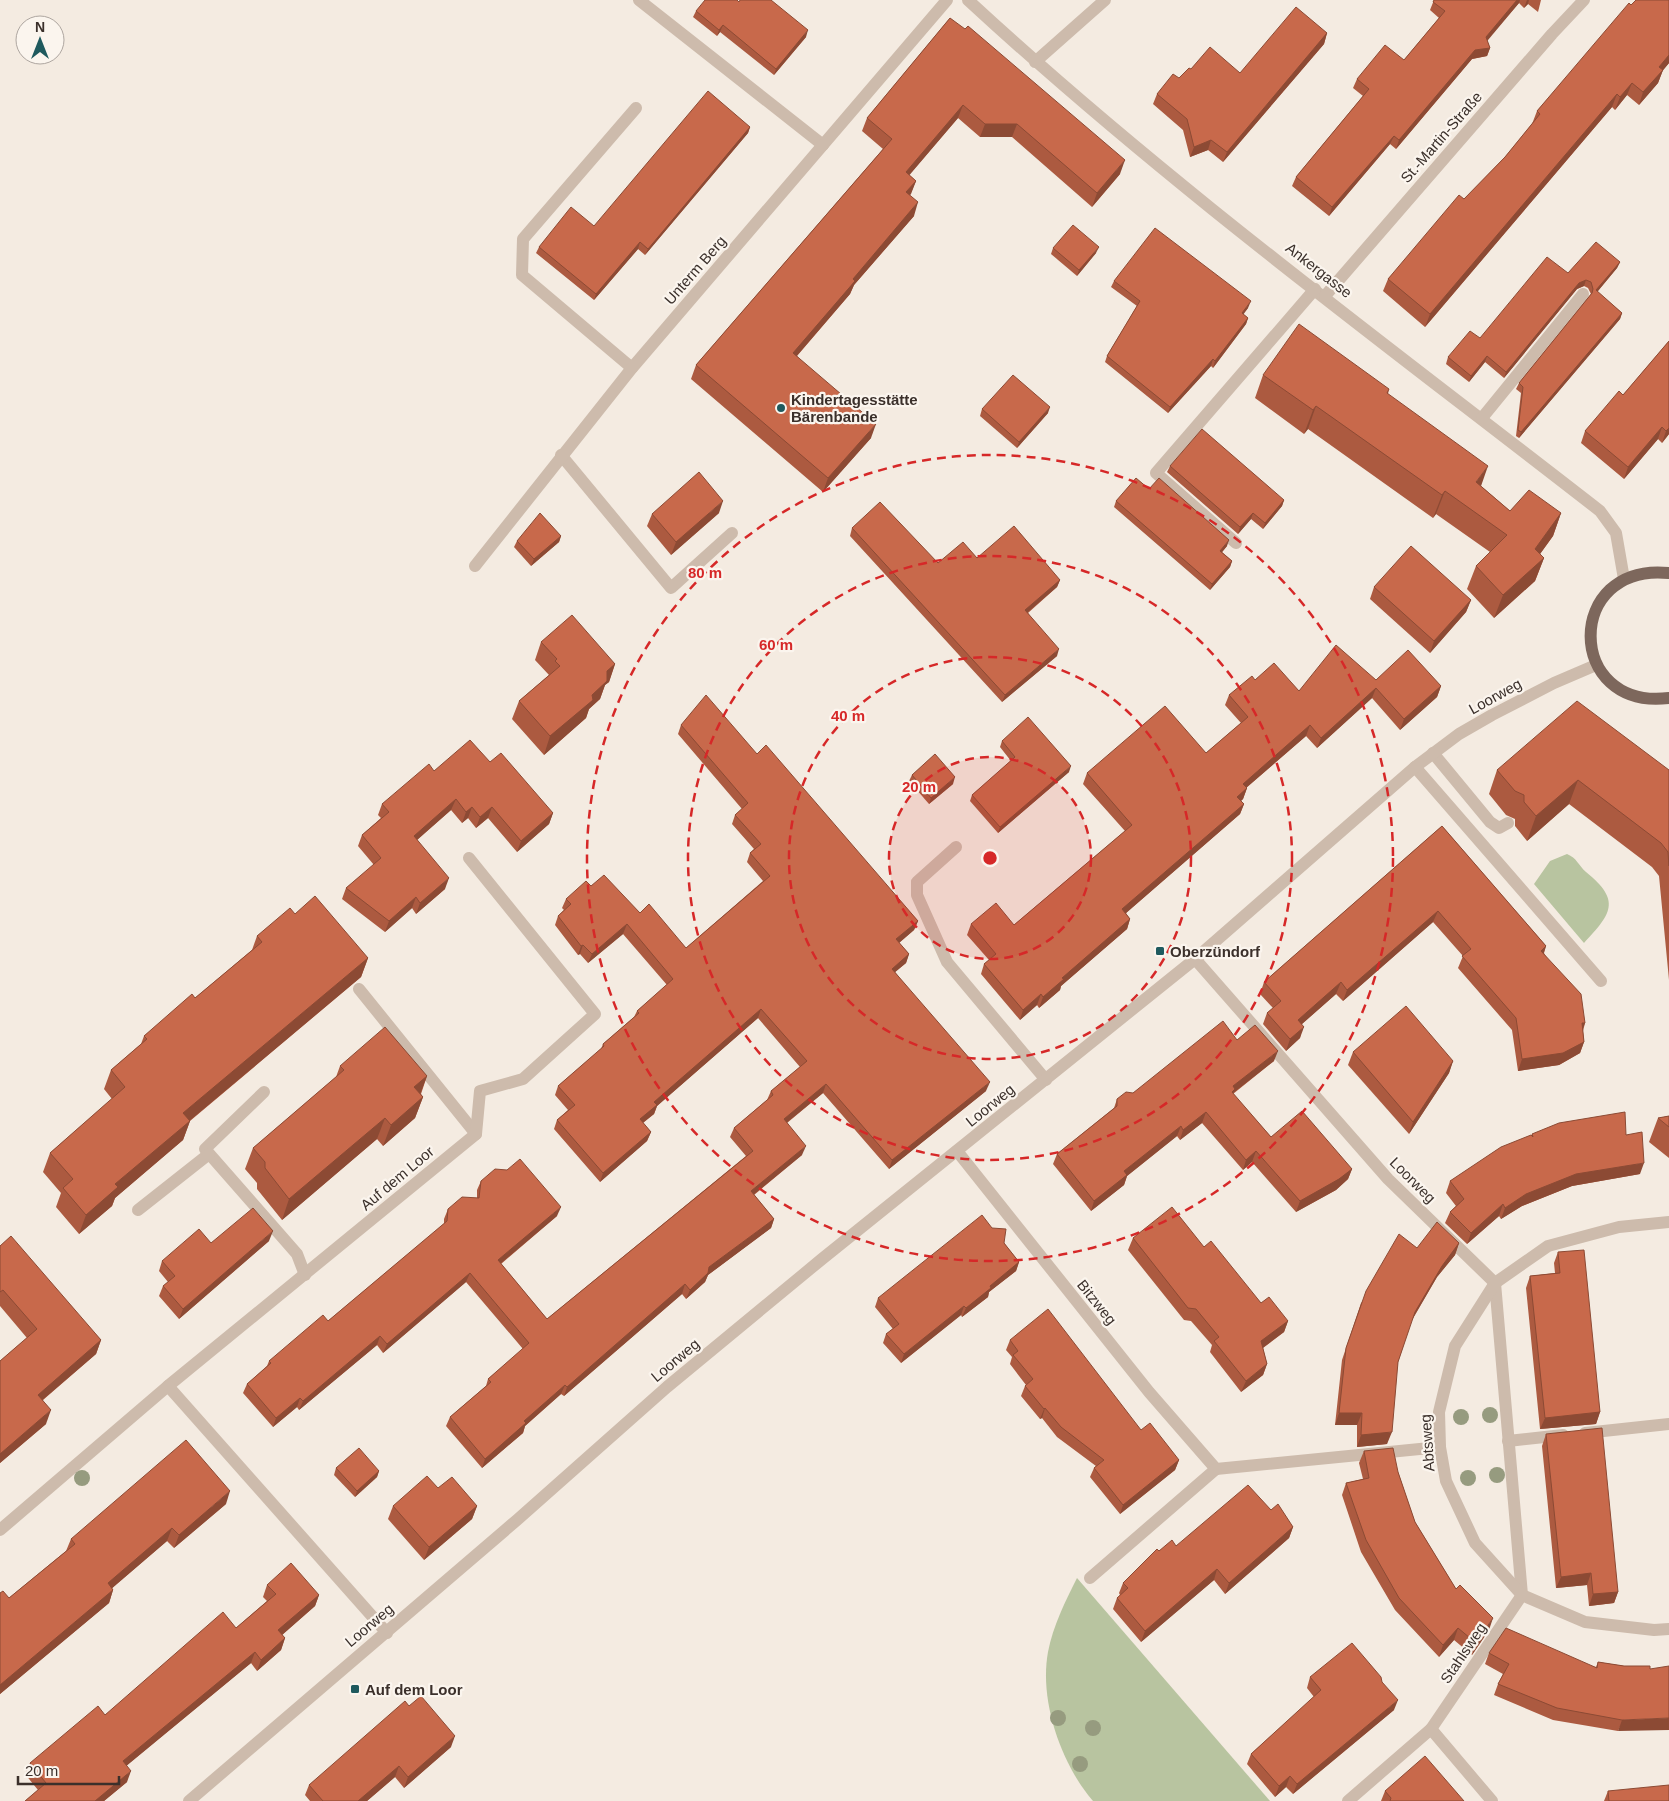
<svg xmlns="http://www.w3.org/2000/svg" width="1669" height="1801" font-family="Arial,sans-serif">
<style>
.green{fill:#b8c4a0}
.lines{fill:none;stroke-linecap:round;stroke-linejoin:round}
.minor{stroke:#cdbbac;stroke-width:12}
.major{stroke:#7d675c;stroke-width:12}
.tree{fill:#969b7f}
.wall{fill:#ac5a40}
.shaded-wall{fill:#8c4a34}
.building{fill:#c8694b;stroke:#8c4a34}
.ring{fill:none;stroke:#d62828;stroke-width:2.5;stroke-dasharray:9 6}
.poi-dot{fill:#1f5a5e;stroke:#fbf5ee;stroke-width:2}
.labels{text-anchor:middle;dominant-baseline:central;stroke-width:4.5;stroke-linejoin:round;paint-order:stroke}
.street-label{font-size:15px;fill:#3b302b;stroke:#fbf5ee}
.poi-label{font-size:15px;font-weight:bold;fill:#3b302b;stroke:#fbf5ee;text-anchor:start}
.centre{fill:#d62828;stroke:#fbf5ee;stroke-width:2.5}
.ring-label{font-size:15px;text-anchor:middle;font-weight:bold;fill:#d62828;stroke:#fbf5ee;stroke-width:4.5;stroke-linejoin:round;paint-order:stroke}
</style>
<rect width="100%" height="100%" fill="#f4ebe1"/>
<g class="green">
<path d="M1567,854C1577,858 1578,865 1586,872C1622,901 1611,914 1584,943L1534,884L1550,861Z"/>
<path d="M1077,1578L1270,1801H1093C1061,1764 1039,1701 1048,1652C1053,1626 1065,1602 1077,1578Z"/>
</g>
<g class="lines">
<g class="minor">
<polyline points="639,0 823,145"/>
<path d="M968,0C1167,184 1387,345 1600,511L1616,533L1624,579"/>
<polyline points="1035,62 1105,0"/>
<polyline points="1325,296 1552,34 1584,0"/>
<polyline points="632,368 522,275 523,239 636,108"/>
<polyline points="1482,418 1583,294"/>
<polyline points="561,455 671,588 732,533"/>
<polyline points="1236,543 1156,473 1315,289"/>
<polyline points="475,566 632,368 947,0"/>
<polyline points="1433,753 1490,822 1499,828 1508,823"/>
<polyline points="1415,767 1601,981"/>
<polyline points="956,847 917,882 917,895 947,962 1046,1080"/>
<polyline points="1195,959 1388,1179 1495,1283 1522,1595 1431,1729"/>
<polyline points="359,989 476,1134"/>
<polyline points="264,1092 205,1149 297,1254 305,1275"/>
<polyline points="957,1151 1149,1392 1216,1469 1440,1447"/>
<polyline points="138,1210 209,1154"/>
<polyline points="1669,1222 1619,1227 1548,1246 1495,1283 1455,1346 1439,1412 1440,1447 1446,1481 1475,1543 1522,1595 1585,1622 1654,1630 1669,1629"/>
<polyline points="168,1386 476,1134 480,1091 523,1079 595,1014 469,858"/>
<polyline points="1585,1433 1669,1424"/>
<polyline points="1508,1441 1563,1435"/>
<polyline points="0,1530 168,1386 387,1633"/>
<polyline points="1090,1578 1216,1469"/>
<polyline points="189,1801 517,1520 667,1387 822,1259 1195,959 1415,767 1459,734 1492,715 1554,683 1596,665"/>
<polyline points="1348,1801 1431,1729 1492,1801"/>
</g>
<path class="major" d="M1669,573C1564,562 1565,711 1669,698"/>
</g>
<g class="tree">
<circle cx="1490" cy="1415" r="8"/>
<circle cx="1461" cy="1417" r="8"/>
<circle cx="1497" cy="1475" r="8"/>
<circle cx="82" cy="1478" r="8"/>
<circle cx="1468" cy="1478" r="8"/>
<circle cx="1058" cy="1718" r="8"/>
<circle cx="1093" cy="1728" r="8"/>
<circle cx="1080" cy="1764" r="8"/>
</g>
<g class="wall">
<polygon points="1434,0 1541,0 1538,12 1528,4 1524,8 1519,3 1487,40 1490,48 1487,56 1472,59 1396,149 1390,144 1329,216 1292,186 1296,177 1363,96 1353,88 1357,79 1404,60 1439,18 1430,10"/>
<polygon points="1669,0 1669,63 1663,70 1658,83 1639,105 1627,95 1615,110 1612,107 1425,327 1383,291 1388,279 1505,157 1532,124 1537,111 1631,5"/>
<polygon points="696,11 806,37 774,75 720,32 717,36 693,17"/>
<polygon points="950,18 1120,174 1092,207 1012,137 980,137 958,118 909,175 916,181 910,195 914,216 854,285 850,294 797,356 871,438 823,492 691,379 696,365 883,149 862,131 867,118"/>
<polygon points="1327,33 1324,44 1223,162 1208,150 1190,157 1183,130 1153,104 1157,94 1191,69 1240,73"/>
<polygon points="750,127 748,133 645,255 638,249 594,300 536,253 539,247 594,226"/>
<polygon points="1053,248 1096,253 1077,276 1051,254"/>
<polygon points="1620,262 1617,268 1597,292 1622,313 1620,319 1519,438 1516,436 1521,393 1516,389 1519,383 1591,294 1588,288 1584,286 1577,289 1504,378 1485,362 1469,382 1446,364 1448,357 1480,338 1568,273"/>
<polygon points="1114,281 1248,308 1243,314 1248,318 1246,324 1213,368 1211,366 1168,413 1105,362 1107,356 1137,306 1111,287"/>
<polygon points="1669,341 1669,434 1662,443 1658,439 1624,479 1581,443 1585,431 1623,395"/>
<polygon points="1263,375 1389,389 1388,394 1481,486 1510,511 1561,513 1553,536 1540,554 1544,558 1535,581 1494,618 1467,589 1476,566 1490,552 1436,514 1433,518 1308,429 1304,434 1255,398"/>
<polygon points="982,409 1048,413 1017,448 980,416"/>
<polygon points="1170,466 1284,500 1282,506 1263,529 1251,519 1238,534 1167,472"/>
<polygon points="1149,489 1227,546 1222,552 1232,561 1230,567 1210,590 1114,507 1116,501"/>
<polygon points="719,513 671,555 647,526 652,514"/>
<polygon points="852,528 938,563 977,558 1060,580 1057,587 1028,613 1057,656 1002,702 850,536"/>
<polygon points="561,536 559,542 531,566 514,547 517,541"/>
<polygon points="1374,587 1471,600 1466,612 1430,653 1370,599"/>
<polygon points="541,642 615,664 609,682 605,685 600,699 589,709 586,718 544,755 512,719 519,701 549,675 535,660"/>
<polygon points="1255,680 1299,691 1376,680 1441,686 1437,697 1400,730 1372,698 1317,748 1306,736 1246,788 1247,788 1243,799 1241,801 1244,804 1240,814 1126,913 1130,919 1127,929 1061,986 1060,990 1039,1008 1037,1005 1020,1020 981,974 984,964 989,960 967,935 971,924 1014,925 1125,831 1083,784 1087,773 1206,753 1241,723 1225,705 1229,695"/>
<polygon points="681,725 757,754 918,921 914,930 899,943 909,954 906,963 895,972 986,1091 889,1169 823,1093 787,1123 802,1155 754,1195 774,1219 771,1228 708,1275 705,1282 686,1299 682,1294 564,1396 561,1394 525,1426 523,1433 482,1468 446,1426 450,1417 486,1386 488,1379 523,1349 466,1282 383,1353 377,1345 299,1410 297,1407 273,1427 243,1393 247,1384 267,1366 269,1361 328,1321 444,1224 444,1219 448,1209 477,1198 477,1190 481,1181 557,1216 501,1264 547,1319 746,1156 730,1137 734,1128 767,1100 771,1091 800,1067 758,1018 657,1106 654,1114 643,1123 651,1132 647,1141 600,1182 554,1129 557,1120 568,1110 555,1095 558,1086 601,1049 603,1044 634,1017 637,1011 667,985 623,934 588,963 580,954 578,955 555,925 558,916 564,910 562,908 566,899 591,886 640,913 686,948 763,881 747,862 750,853 754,849 732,824 735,815 742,809 678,734"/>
<polygon points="1002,741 1069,772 998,833 970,801 972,795 1011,761 1000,747"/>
<polygon points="490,762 553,813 549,824 517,852 488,818 476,828 468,818 462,823 451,810 417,840 445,889 416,914 412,908 385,932 342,899 346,888 374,865 358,846 362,835 381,818 378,815 382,804 434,771"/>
<polygon points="1497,770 1669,770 1669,980 1659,876 1652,867 1569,804 1527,841 1515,826 1515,819 1506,815 1489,794"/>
<polygon points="912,775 953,784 929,804 909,781"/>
<polygon points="1442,826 1546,946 1544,953 1585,1023 1583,1031 1584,1042 1580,1053 1559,1065 1518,1071 1512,1030 1458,968 1463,956 1433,922 1343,1001 1336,994 1302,1024 1300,1038 1286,1051 1263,1024 1267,1013 1273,1008 1260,994 1264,982"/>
<polygon points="295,914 368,958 361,977 190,1121 183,1140 115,1198 112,1206 79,1234 56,1207 61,1193 43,1172 50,1153 112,1099 104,1089 111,1070 141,1044 144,1036 195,998 252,950 257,936"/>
<polygon points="1237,1040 1274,1061 1233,1094 1271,1137 1352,1169 1348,1179 1336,1190 1296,1212 1252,1162 1243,1170 1202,1123 1180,1140 1177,1136 1127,1176 1124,1185 1091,1211 1053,1164 1057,1154 1114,1108 1117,1099 1133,1093"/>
<polygon points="1353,1052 1453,1061 1449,1073 1409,1134 1348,1065"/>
<polygon points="340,1066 427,1076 421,1094 423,1097 415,1118 383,1146 377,1139 282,1220 257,1189 257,1183 245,1169 253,1148 336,1077"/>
<polygon points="1669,1116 1669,1158 1649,1142 1658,1118"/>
<polygon points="1532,1134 1626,1135 1640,1174 1572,1186 1522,1206 1501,1219 1499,1216 1467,1244 1445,1223 1450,1212 1456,1206 1446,1193 1450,1181 1532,1136"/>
<polygon points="1133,1238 1204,1247 1261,1303 1288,1321 1284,1332 1263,1348 1267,1364 1263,1375 1241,1392 1210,1352 1212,1345 1191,1321 1184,1320 1128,1250"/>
<polygon points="269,1241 179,1319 159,1296 163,1286 168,1282 159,1271 162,1261 211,1243"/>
<polygon points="1004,1243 1019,1262 1016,1271 989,1292 988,1297 962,1317 961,1315 901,1363 883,1343 886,1334 893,1329 875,1307 878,1298"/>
<polygon points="1459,1243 1455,1255 1437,1277 1411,1322 1398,1362 1387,1444 1357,1447 1357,1425 1335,1425 1342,1360 1361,1303 1417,1248"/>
<polygon points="0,1246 101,1340 96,1354 43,1400 46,1424 0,1463 0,1361 27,1338 0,1306"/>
<polygon points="1558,1252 1600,1412 1596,1424 1540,1429 1526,1288 1530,1276 1555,1273 1554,1263"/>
<polygon points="1010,1340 1141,1430 1179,1460 1175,1470 1120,1514 1090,1477 1094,1468 1096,1466 1057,1437 1042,1418 1040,1419 1021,1396 1025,1386 1026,1385 1010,1364 1012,1357 1006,1350"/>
<polygon points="1546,1434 1618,1592 1614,1603 1589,1606 1587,1585 1556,1588 1542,1446"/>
<polygon points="1364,1451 1398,1472 1415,1522 1456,1589 1489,1630 1472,1655 1454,1640 1439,1657 1395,1610 1361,1552 1342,1495 1346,1483 1363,1479 1359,1463"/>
<polygon points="336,1468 379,1471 377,1477 355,1497 334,1475"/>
<polygon points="438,1488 477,1506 472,1519 424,1560 388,1519 393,1506"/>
<polygon points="226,1504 174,1548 167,1541 112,1588 113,1590 109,1603 0,1694 0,1593 9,1598 66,1551 71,1539"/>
<polygon points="1271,1510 1293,1527 1289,1538 1225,1594 1214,1580 1141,1642 1113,1609 1117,1598 1120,1595 1119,1593 1123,1583 1159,1551 1176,1546"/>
<polygon points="267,1585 319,1595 315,1606 282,1635 285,1638 281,1650 257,1671 251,1663 127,1765 127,1782 104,1801 25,1801 38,1790 25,1774 30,1763 105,1715 236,1628 267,1601 263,1597"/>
<polygon points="1489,1653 1596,1667 1598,1662 1624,1666 1650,1666 1618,1731 1553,1720 1494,1695 1498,1684 1503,1674 1485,1664"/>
<polygon points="1310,1677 1394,1710 1293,1794 1286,1787 1275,1797 1247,1764 1251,1754 1314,1697 1307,1688"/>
<polygon points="409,1706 451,1747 404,1788 395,1777 367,1801 310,1801 305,1795 309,1785"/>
<polygon points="1385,1791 1464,1801 1381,1801"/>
<polygon points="1608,1791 1669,1801 1604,1801"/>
</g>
<g class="shaded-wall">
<polygon points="1517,0 1520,0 1519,3 1483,46 1486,37"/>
<polygon points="1527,0 1529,0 1528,4 1524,8"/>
<polygon points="723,25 720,32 717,36 719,30"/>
<polygon points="808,30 806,37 774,75 776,69"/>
<polygon points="1327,33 1324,44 1223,162 1227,152"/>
<polygon points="1490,48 1487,56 1472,59 1396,149 1399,140 1475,50"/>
<polygon points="1669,55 1669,63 1660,74 1663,70 1658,83 1639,105 1643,92 1659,67"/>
<polygon points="1632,83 1627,95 1615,110 1620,97"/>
<polygon points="1617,94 1612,107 1425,327 1430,314"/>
<polygon points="963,105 958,118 901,185 906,172"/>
<polygon points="985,124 1017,124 1012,137 980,137"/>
<polygon points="750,127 748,133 645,255 648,249"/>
<polygon points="1394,136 1390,144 1329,216 1332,207"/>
<polygon points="1211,140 1208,150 1190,157 1194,147"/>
<polygon points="1125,160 1120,174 1092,207 1097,193"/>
<polygon points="916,181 911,194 901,205 906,192"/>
<polygon points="918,202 914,216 854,285 850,294 788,366 793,353 853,279"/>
<polygon points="640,242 638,249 594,300 596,294"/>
<polygon points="1099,247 1096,253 1077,276 1079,270"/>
<polygon points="1620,262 1617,268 1593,297 1596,290"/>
<polygon points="1586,280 1584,286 1577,289 1504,378 1506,372 1579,283"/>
<polygon points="1251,301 1248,308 1240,319 1242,313"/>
<polygon points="1622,313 1620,319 1519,438 1521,432"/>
<polygon points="1248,318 1246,324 1213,368 1215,361"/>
<polygon points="1487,356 1485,362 1469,382 1471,376"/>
<polygon points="1213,359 1211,366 1168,413 1170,407"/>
<polygon points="1316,406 1308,429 1304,434 1313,410"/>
<polygon points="1050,407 1048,413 1017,448 1019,442"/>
<polygon points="876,424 871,438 823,492 828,478"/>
<polygon points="1662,427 1658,439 1624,479 1628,467"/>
<polygon points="1669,428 1669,434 1662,443 1666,431"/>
<polygon points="1488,466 1480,489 1476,482"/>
<polygon points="1445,491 1436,514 1433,518 1442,495"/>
<polygon points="1284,500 1282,506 1263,529 1265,523"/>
<polygon points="723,501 719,513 671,555 676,542"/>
<polygon points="1253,513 1251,519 1238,534 1240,527"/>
<polygon points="1561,513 1553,536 1527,572 1535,549"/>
<polygon points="561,536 559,542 531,566 534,559"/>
<polygon points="1229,540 1227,546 1218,557 1220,551"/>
<polygon points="1544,558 1535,581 1494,618 1503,595"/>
<polygon points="1232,561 1230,567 1210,590 1212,584"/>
<polygon points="1060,580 1057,587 1022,617 1025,610"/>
<polygon points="1471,600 1466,612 1430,653 1434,641"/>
<polygon points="1059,649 1057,656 1002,702 1005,695"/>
<polygon points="615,664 609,682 605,685 600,699 589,709 586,718 544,755 550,736 592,695 607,671"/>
<polygon points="1441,686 1437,697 1400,730 1404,719"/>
<polygon points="1376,688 1372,698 1317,748 1321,738"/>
<polygon points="1310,725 1306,736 1239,794 1243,784"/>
<polygon points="1071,766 1069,772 998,833 1000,827"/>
<polygon points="955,777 953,784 929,804 931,798"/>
<polygon points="1578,780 1569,804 1527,841 1536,816"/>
<polygon points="1247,788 1243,799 1234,807 1237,797"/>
<polygon points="456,799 451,810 409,847 414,836"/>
<polygon points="1244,804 1240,814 1118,920 1122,909"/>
<polygon points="472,807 468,818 462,823 466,812"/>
<polygon points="492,807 488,818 476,828 480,817"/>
<polygon points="553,813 549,824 517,852 521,841"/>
<polygon points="449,878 445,889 416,914 420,903"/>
<polygon points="416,897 412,908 385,932 389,921"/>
<polygon points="1438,911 1433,922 1343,1001 1347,990"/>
<polygon points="1130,919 1127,929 1061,986 1060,990 1039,1008 1043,997 1062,978"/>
<polygon points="918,921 914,930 893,948 896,939"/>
<polygon points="627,924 623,934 588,963 592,954"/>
<polygon points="583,945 580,954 578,955 581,946"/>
<polygon points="1546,946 1542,958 1541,951"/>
<polygon points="909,954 906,963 888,978 892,969"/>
<polygon points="368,958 361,977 176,1132 183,1113"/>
<polygon points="1341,982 1336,994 1294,1031 1298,1020"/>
<polygon points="1041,994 1037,1005 1020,1020 1023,1010"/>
<polygon points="761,1009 758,1018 657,1106 654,1114 636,1128 640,1119 654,1102"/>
<polygon points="1582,1023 1585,1023 1581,1034"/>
<polygon points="1304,1027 1300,1038 1286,1051 1290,1039"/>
<polygon points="1584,1042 1580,1053 1559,1065 1518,1071 1522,1059"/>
<polygon points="1278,1051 1274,1061 1233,1093 1231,1099 1233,1086"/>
<polygon points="1453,1061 1449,1073 1409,1134 1413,1122"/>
<polygon points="427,1076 419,1097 414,1087"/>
<polygon points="990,1082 986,1091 889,1169 892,1160"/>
<polygon points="826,1084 823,1093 780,1128 784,1119"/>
<polygon points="423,1097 415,1118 383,1146 391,1125"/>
<polygon points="1206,1112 1202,1123 1180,1140 1183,1130"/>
<polygon points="385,1118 377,1139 282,1220 289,1199"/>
<polygon points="190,1121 183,1140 115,1198 112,1206 79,1234 86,1215 115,1184"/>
<polygon points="1181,1126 1177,1136 1127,1176 1124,1185 1091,1211 1094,1201 1124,1171"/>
<polygon points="651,1132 647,1141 600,1182 603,1173"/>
<polygon points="806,1146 802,1155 747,1200 751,1191"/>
<polygon points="1256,1151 1252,1162 1243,1170 1246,1160"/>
<polygon points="1644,1163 1640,1174 1572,1186 1522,1206 1501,1219 1505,1208 1526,1194 1576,1174"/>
<polygon points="1352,1169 1348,1179 1336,1190 1296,1212 1300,1201"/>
<polygon points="1503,1204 1499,1216 1467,1244 1471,1233"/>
<polygon points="561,1207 557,1216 494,1269 498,1260"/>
<polygon points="774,1219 771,1228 708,1275 705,1282 686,1299 690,1290 709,1267"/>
<polygon points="273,1231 269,1241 179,1319 183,1309"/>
<polygon points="1459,1243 1455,1255 1437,1277 1410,1323 1415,1312 1442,1266"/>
<polygon points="1019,1262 1016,1271 989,1292 988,1297 962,1317 966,1308 990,1286"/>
<polygon points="470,1273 466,1282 383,1353 387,1344"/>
<polygon points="685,1284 682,1294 564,1396 567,1387"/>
<polygon points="964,1306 961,1315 901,1363 904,1354"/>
<polygon points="1288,1321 1284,1332 1257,1352 1261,1341"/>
<polygon points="380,1336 377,1345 299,1410 303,1401"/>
<polygon points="101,1340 96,1354 33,1408 38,1395"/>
<polygon points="1267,1364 1263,1375 1241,1392 1246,1381"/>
<polygon points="565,1385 561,1394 525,1426 523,1433 482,1468 485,1459 524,1421"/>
<polygon points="300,1398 297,1407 273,1427 276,1418"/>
<polygon points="1045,1408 1042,1418 1040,1419 1044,1409"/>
<polygon points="51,1410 46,1424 0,1463 0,1454"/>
<polygon points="1600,1412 1596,1424 1540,1429 1545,1418"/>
<polygon points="1339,1413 1362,1413 1357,1425 1335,1425"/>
<polygon points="1392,1432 1387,1444 1357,1447 1361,1435"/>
<polygon points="1179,1460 1175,1470 1120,1514 1123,1505"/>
<polygon points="379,1471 377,1477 355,1497 357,1491"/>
<polygon points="230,1491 226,1504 174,1548 179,1535"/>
<polygon points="477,1506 472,1519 424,1560 429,1547"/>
<polygon points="1293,1527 1289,1538 1225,1594 1229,1583"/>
<polygon points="172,1528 167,1541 103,1596 108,1583"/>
<polygon points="1217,1569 1214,1580 1141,1642 1145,1631"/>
<polygon points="1591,1573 1587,1585 1556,1588 1561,1577"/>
<polygon points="113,1590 109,1603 0,1694 0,1685"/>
<polygon points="1618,1592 1614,1603 1589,1606 1593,1594"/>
<polygon points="319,1595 315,1606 274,1642 278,1630"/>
<polygon points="1493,1618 1489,1630 1472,1655 1476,1643"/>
<polygon points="1458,1628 1454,1640 1439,1657 1443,1645"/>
<polygon points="285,1638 281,1650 257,1671 261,1660"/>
<polygon points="255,1652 251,1663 119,1772 123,1761"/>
<polygon points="1398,1700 1394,1710 1293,1794 1297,1784"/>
<polygon points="1669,1718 1669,1730 1618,1731 1622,1720"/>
<polygon points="455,1736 451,1747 404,1788 408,1777"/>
<polygon points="399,1766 395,1777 367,1801 358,1801"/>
<polygon points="131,1771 127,1782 104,1801 95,1801"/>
<polygon points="1290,1776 1286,1787 1275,1797 1279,1786"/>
</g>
<g class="building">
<polygon points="705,0 737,0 739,2 740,0 771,0 808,30 776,69 723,25 719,30 696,11"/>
<polygon points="1434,0 1517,0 1486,37 1490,48 1475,50 1399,140 1394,136 1332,207 1296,177 1369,89 1357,79 1385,45 1404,60 1445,11 1433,2"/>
<polygon points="1636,0 1669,0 1669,55 1659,67 1663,70 1643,92 1632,83 1620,97 1617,94 1430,314 1388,279 1459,195 1464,199 1505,157 1540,114 1537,111 1629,3 1631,5"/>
<polygon points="1296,7 1327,33 1227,152 1211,140 1194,147 1187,119 1157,94 1173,74 1179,78 1189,68 1191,69 1210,47 1240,73"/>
<polygon points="950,18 965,29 968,26 1125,160 1097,193 1017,124 985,124 963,105 906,172 916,181 906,192 918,202 853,279 855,281 793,353 876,424 828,478 696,365 892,139 867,118"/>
<polygon points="708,91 750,127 648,249 640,242 596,294 539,247 571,207 594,226"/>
<polygon points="1073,225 1099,247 1079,270 1053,248"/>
<polygon points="1155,228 1251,301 1242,313 1248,318 1215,361 1213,359 1170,407 1107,356 1140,301 1114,281"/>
<polygon points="1596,242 1620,262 1596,290 1622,313 1521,432 1518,430 1523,387 1519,383 1592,293 1593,289 1591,282 1586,280 1579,283 1506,372 1487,356 1471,376 1448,357 1470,331 1480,338 1547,257 1568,273"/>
<polygon points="1299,324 1389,389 1387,393 1488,466 1476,482 1510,511 1529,490 1561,513 1535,549 1544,558 1503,595 1476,566 1507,535 1445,491 1442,495 1316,406 1313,410 1263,375"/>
<polygon points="1669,341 1669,428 1666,431 1662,427 1628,467 1585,431 1619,391 1623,395"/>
<polygon points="1013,375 1050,407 1019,442 982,409"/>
<polygon points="1202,429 1284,500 1265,523 1253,513 1240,527 1170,466"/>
<polygon points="699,472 723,501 676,542 652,514"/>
<polygon points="1136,478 1149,489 1159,478 1229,540 1220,551 1232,561 1212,584 1116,501"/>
<polygon points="880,502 938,563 963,542 977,558 1014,526 1060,580 1025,610 1059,649 1005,695 852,528"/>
<polygon points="540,513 561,536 534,559 517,541"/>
<polygon points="1411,546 1471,600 1434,641 1374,587"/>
<polygon points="572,615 615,664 607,671 607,681 592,695 593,700 550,736 519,701 560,666 555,661 557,659 541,642"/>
<polygon points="1336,645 1376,680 1408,650 1441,686 1404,719 1376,688 1321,738 1310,725 1243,784 1247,788 1237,797 1244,804 1122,909 1130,919 1062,978 1064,979 1043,997 1041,994 1023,1010 984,964 996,954 971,924 996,903 1014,925 1132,825 1087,773 1165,706 1206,753 1248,717 1229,695 1252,676 1255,680 1274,663 1299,691"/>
<polygon points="706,695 757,754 766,745 918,921 896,939 909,954 892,969 990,1082 892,1160 826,1084 784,1119 806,1146 751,1191 774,1219 709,1267 708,1273 690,1290 685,1284 567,1387 565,1385 524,1421 526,1423 485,1459 450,1417 491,1382 488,1379 529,1343 470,1273 387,1344 380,1336 303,1401 300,1398 276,1418 247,1384 271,1363 269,1361 323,1315 328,1321 447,1221 448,1209 462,1197 479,1198 481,1181 495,1169 507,1170 520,1159 561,1207 498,1260 547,1319 753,1151 734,1128 773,1095 771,1091 807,1061 761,1009 654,1102 657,1105 640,1119 651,1132 603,1173 557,1120 575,1105 558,1086 604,1046 603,1044 639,1013 637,1011 673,979 627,924 592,954 583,945 581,946 558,916 571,904 566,899 586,881 591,886 604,875 640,913 649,904 686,948 770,876 750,853 761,844 735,815 748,803 681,725"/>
<polygon points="1577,701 1669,770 1669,866 1668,852 1661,843 1578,780 1536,816 1524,802 1524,795 1515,791 1497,770"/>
<polygon points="1028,717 1071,766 1000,827 972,795 1015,757 1002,741"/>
<polygon points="470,740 490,762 501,753 553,813 521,841 492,807 480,817 472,807 466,812 456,799 414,836 449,878 420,903 416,897 389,921 346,888 381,858 362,835 389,812 382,804 429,764 434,771"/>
<polygon points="935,754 955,777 931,798 912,775"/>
<polygon points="1442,826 1546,946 1541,951 1581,994 1585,1023 1582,1023 1584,1042 1563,1053 1522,1059 1516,1018 1462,956 1471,949 1438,911 1347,990 1341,982 1298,1020 1304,1027 1290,1039 1267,1013 1281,1001 1264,982"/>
<polygon points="315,896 368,958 183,1113 190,1121 115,1184 118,1187 86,1215 63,1188 73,1179 50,1153 125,1087 111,1070 147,1039 144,1036 192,994 195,998 262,942 257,936 290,908 295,914"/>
<polygon points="1406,1006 1453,1061 1413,1122 1353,1052"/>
<polygon points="1223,1021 1237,1040 1255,1025 1278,1051 1233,1086 1235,1089 1232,1092 1271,1137 1302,1111 1352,1169 1339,1179 1300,1201 1256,1151 1246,1160 1206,1112 1183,1130 1181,1126 1124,1171 1127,1175 1094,1201 1057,1154 1117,1106 1117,1099 1126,1092 1133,1093"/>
<polygon points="385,1027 427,1076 414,1087 423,1097 391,1125 385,1118 289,1199 265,1168 265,1162 253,1148 344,1070 340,1066"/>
<polygon points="1625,1112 1626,1135 1642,1132 1644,1163 1576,1174 1526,1194 1505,1208 1503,1204 1471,1233 1450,1212 1464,1199 1450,1181 1501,1147 1531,1135 1533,1137 1532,1134 1559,1123"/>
<polygon points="1669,1116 1669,1127 1658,1118"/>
<polygon points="1172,1207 1204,1247 1211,1241 1261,1303 1269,1297 1288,1321 1261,1341 1267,1364 1246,1381 1214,1341 1219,1337 1196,1309 1188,1308 1133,1238"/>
<polygon points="253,1208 273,1231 183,1309 163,1286 175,1276 162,1261 199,1229 211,1243"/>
<polygon points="982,1215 992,1228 1006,1229 1004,1243 1019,1262 990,1286 991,1288 966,1308 964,1306 904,1354 886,1334 899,1324 878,1298"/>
<polygon points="1437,1222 1459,1243 1442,1266 1415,1312 1398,1362 1392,1432 1361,1435 1362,1413 1339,1413 1346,1348 1366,1291 1399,1234 1417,1248"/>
<polygon points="11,1236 101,1340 38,1395 51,1410 0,1454 0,1361 37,1329 3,1290 0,1292 0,1246"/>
<polygon points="1584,1250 1600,1412 1545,1418 1530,1276 1560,1273 1558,1252"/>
<polygon points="1048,1309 1141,1430 1150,1423 1179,1460 1123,1505 1094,1468 1104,1460 1061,1427 1045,1408 1044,1409 1025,1386 1033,1379 1013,1355 1018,1351 1010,1340"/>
<polygon points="1602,1428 1618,1592 1593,1594 1591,1573 1561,1577 1546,1434"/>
<polygon points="186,1440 230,1491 179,1535 172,1528 108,1583 113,1590 0,1685 0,1593 3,1591 9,1598 75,1544 71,1539"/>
<polygon points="359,1448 379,1471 357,1491 336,1468"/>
<polygon points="1393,1448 1398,1472 1415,1522 1456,1589 1460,1585 1493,1618 1476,1643 1458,1628 1443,1645 1399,1598 1366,1540 1346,1483 1369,1478 1364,1451"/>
<polygon points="427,1476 438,1488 452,1477 477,1506 429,1547 393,1506"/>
<polygon points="1248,1485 1271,1510 1278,1504 1293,1527 1229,1583 1217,1569 1145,1631 1117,1598 1128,1588 1123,1583 1157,1549 1159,1551 1172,1540 1176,1546"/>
<polygon points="291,1563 319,1595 278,1630 285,1638 261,1660 255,1652 123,1761 131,1771 95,1801 25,1801 46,1783 30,1763 98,1706 105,1715 223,1612 236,1628 276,1594 267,1585"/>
<polygon points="1506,1628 1597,1668 1598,1662 1624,1666 1650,1666 1650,1669 1669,1666 1669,1718 1622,1720 1557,1708 1498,1684 1509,1664 1489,1653"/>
<polygon points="1352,1643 1381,1677 1382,1682 1398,1700 1297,1784 1290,1776 1279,1786 1251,1754 1321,1690 1310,1677"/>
<polygon points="421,1696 455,1736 408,1777 399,1766 358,1801 323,1801 309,1785 405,1701 409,1706"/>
<polygon points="1425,1756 1464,1801 1390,1801 1391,1798 1385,1791"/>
<polygon points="1669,1785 1669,1801 1609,1801 1608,1791"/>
</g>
<circle cx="990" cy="858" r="101" fill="#d62828" fill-opacity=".12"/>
<g class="ring">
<circle cx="990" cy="858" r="101"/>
<circle cx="990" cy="858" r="201"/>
<circle cx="990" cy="858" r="302"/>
<circle cx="990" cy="858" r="403"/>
</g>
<g class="poi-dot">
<circle cx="781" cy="408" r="5"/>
<rect x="1155" y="946" width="10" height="10" rx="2.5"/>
<rect x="350" y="1684" width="10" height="10" rx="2.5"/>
</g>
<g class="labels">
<g class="street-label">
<text transform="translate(1441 137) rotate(-49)">St.-Martin-Straße</text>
<text transform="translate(695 270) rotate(-49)">Unterm Berg</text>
<text transform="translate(1319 270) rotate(38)">Ankergasse</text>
<text transform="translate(1495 696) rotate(-29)">Loorweg</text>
<text transform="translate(990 1105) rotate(-39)">Loorweg</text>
<text transform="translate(397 1178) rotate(-40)">Auf dem Loor</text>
<text transform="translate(1413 1180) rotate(45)">Loorweg</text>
<text transform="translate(1097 1302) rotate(51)">Bitzweg</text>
<text transform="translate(675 1360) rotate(-40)">Loorweg</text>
<text transform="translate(1427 1443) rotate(-94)">Abtsweg</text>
<text transform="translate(369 1625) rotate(-40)">Loorweg</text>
<text transform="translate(1463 1653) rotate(-56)">Stahlsweg</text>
</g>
<g class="poi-label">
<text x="791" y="399">Kindertagesstätte<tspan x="791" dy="17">Bärenbande</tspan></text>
<text x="1170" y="951">Oberzündorf</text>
<text x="365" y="1689">Auf dem Loor</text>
</g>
</g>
<circle cx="990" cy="858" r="8" class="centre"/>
<g class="ring-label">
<text x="705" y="578">80 m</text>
<text x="776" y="650">60 m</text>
<text x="848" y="721">40 m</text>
<text x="919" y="792">20 m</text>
</g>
<g transform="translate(40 40)"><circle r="24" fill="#fbf5ee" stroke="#aea6a0"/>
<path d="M0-4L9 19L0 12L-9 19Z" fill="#1f5a5e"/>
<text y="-8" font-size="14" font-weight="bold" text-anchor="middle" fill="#3b302b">N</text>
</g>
<path d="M18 1776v8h101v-8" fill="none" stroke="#3b302b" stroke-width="2.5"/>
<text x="25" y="1776" font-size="15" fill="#3b302b" stroke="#fbf5ee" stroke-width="4" paint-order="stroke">20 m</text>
</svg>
